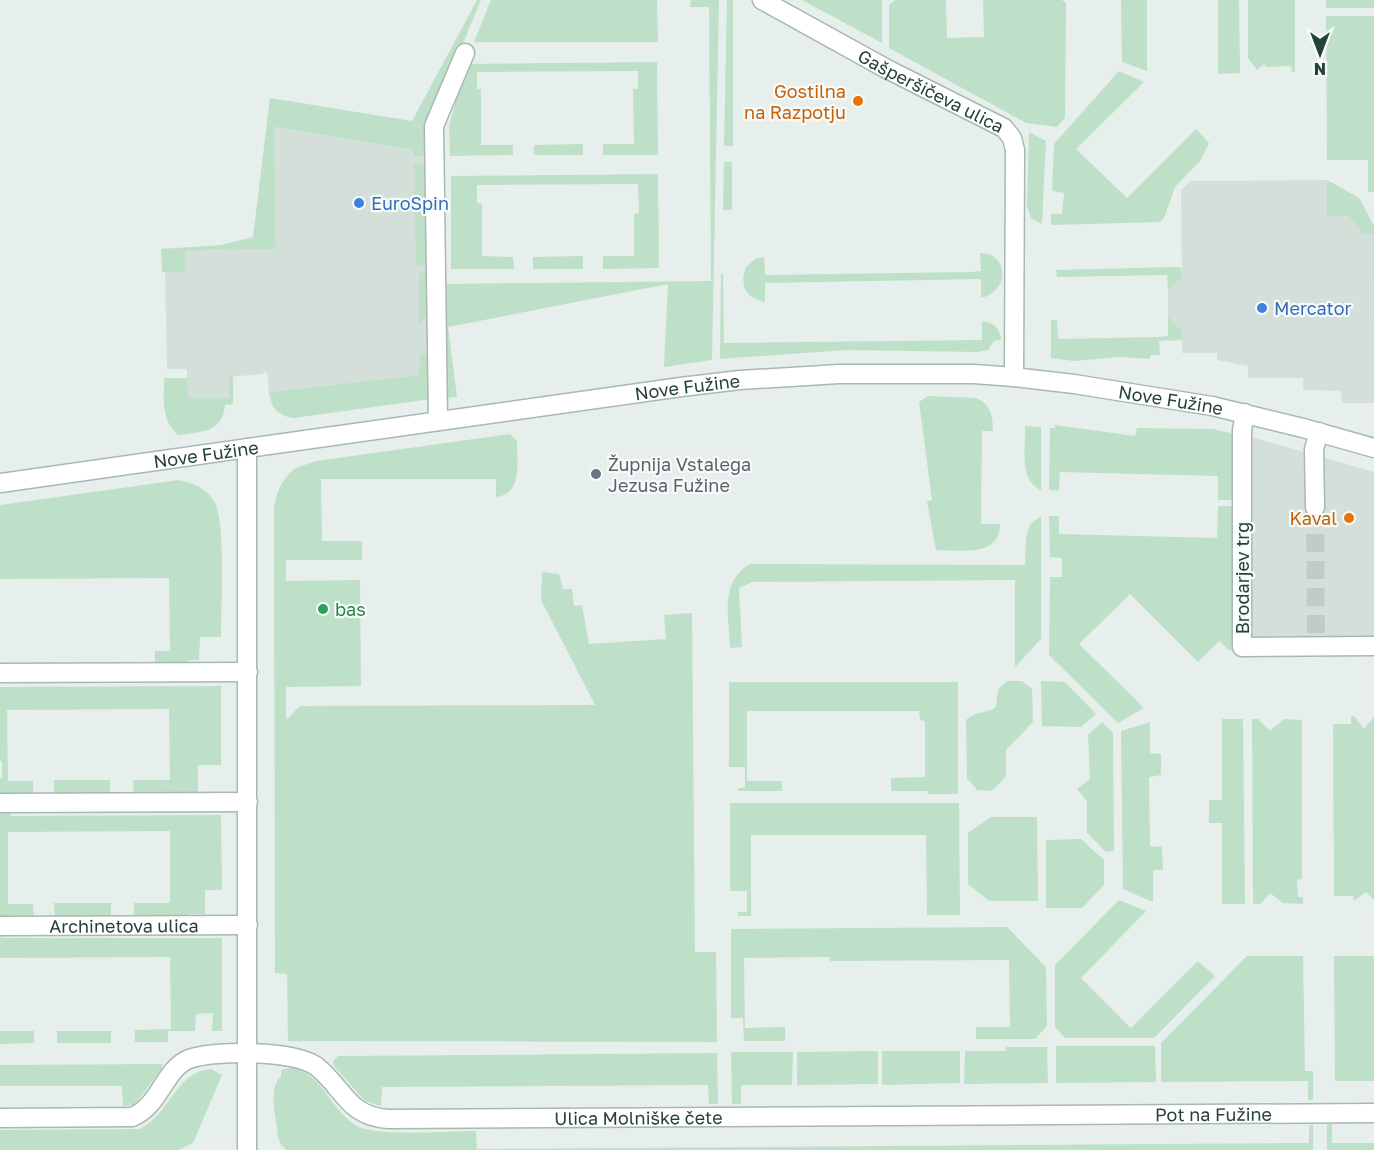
<svg xmlns="http://www.w3.org/2000/svg" width="1374" height="1150" font-family="'Golos Text',sans-serif">
<style>
.built{fill:#d4dfda}
.green{fill:#bfe0c8}
.lines{fill:none;stroke-linecap:round;stroke-linejoin:round}
.minor-tunnel{stroke:#bfccc8;stroke-width:18;stroke-dasharray:18 9;stroke-linecap:butt}
.minor-casing{stroke:#a8b8b2;stroke-width:21}
.minor{stroke:#fff;stroke-width:18}
.food-dot{fill:#e8710a;stroke:#f7fbf9;stroke-width:2}
.shop-dot{fill:#3f7fe0;stroke:#f7fbf9;stroke-width:2}
.worship-dot{fill:#6b7280;stroke:#f7fbf9;stroke-width:2}
.leisure-dot{fill:#2e9e5b;stroke:#f7fbf9;stroke-width:2}
.labels{text-anchor:middle;dominant-baseline:central;stroke-width:4.5;stroke-linejoin:round;paint-order:stroke}
.food-label{font-size:18px;fill:#c56008;stroke:#f7fbf9;text-anchor:end}
.street-label{font-size:18px;fill:#24423a;stroke:#f7fbf9}
.shop-label{font-size:18px;fill:#366cbe;stroke:#f7fbf9;text-anchor:start}
.worship-label{font-size:18px;fill:#5b616d;stroke:#f7fbf9;text-anchor:start}
.leisure-label{font-size:18px;fill:#27864d;stroke:#f7fbf9;text-anchor:start}
</style>
<rect width="100%" height="100%" fill="#e6efeb"/>
<g class="built">
<polygon points="274,127 412,150 412,156 429,156 430,354 420,375 269,392 267,372 261,374 229,377 229,398 187,398 187,369 167,369 165,272 185,272 185,251 276,249"/>
<polygon points="1327,180 1359,198 1374,226 1374,403 1342,403 1341,391 1303,390 1303,378 1248,378 1248,366 1217,360 1217,353 1182,353 1182,331 1168,316 1168,291 1182,277 1181,190 1190,181"/>
<polygon points="1248,436 1374,472 1374,637 1249,638"/>
</g>
<g class="green">
<polygon points="477,0 481,0 429,125 429,156 413,156 412,150 274,127 276,249 185,251 186,272 162,272 161,249 221,245 253,237 270,98 412,121"/>
<polygon points="491,0 657,0 658,42 474,42"/>
<polygon points="691,0 719,0 712,360 664,367 668,284 448,327 457,397 444,398 442,284 711,281 709,7 690,7"/>
<polygon points="727,0 733,0 733,146 724,146"/>
<polygon points="802,0 882,0 882,43"/>
<polygon points="895,0 946,0 947,38 984,37 983,0 1062,0 1066,3 1065,118 1057,127 1026,123 889,48 889,5"/>
<polygon points="1121,0 1147,0 1147,71 1122,62"/>
<polygon points="1218,0 1239,0 1240,73 1218,74"/>
<polygon points="1248,0 1295,0 1295,72 1292,72 1291,66 1266,67 1264,64 1257,70 1248,58"/>
<rect x="1326" y="0" width="48" height="8"/>
<polygon points="1326,16 1374,16 1374,192 1368,192 1368,160 1327,160"/>
<polygon points="657,62 658,155 603,155 603,144 634,144 633,89 638,89 638,71 477,72 477,89 481,89 481,145 513,145 513,155 450,156 449,126 465,68 469,64"/>
<polygon points="1119,71 1144,82 1076,149 1127,198 1196,129 1209,143 1200,161 1175,187 1164,218 1160,222 1051,225 1051,214 1062,214 1064,193 1052,191 1054,144"/>
<polygon points="1029,132 1046,141 1042,224 1031,218 1027,207"/>
<polygon points="583,144 583,155 534,155 534,145"/>
<polygon points="724,162 732,162 732,210 723,210"/>
<polygon points="429,163 430,265 416,266 414,164"/>
<polygon points="658,174 659,268 603,269 603,256 634,256 634,214 639,213 638,184 477,185 477,203 482,204 482,256 513,257 514,269 451,269 451,176"/>
<polygon points="1327,180 1359,198 1374,226 1374,339 1373,234 1362,233 1349,216 1327,216"/>
<path d="M980,253C1009,253 1010,292 981,298V279L765,283V302C746,299 739,285 746,267L755,259L764,257L765,275L971,272L981,271Z"/>
<polygon points="583,256 583,269 533,269 533,257"/>
<polygon points="1179,267 1181,268 1182,277 1168,291 1167,275 1057,277 1056,270"/>
<polygon points="419,273 430,273 430,311 419,326"/>
<path d="M721,273L723,274L724,343L982,340V321C993,322 1001,329 1001,340L994,341L988,350L977,352L846,350L720,359Z"/>
<polygon points="1168,316 1182,331 1182,340 1159,341 1160,355 1151,355 1150,359 1120,357 1074,361 1051,358 1051,320 1057,320 1058,339 1158,337 1168,336"/>
<path d="M420,354H430L431,399L294,418C278,416 271,408 269,392L419,375Z"/>
<path d="M229,377H233V404L225,405C223,433 200,432 178,435C161,420 164,399 164,378H187L188,398H229Z"/>
<path d="M928,396L976,398C991,404 993,417 993,431H982L981,524H1000C1000,558 959,550 936,550L927,501L932,500L919,402Z"/>
<polygon points="1055,425 1135,436 1137,428 1213,429 1235,434 1236,500 1218,500 1218,476 1060,472 1059,491 1049,490 1050,428 1055,428"/>
<path d="M1025,426L1041,427V490C1018,480 1026,448 1025,426Z"/>
<path d="M510,434L517,441C517,461 523,494 496,497V479H321L322,541H362V560H286V581L360,580L361,686L286,687V720L300,706L595,705L541,600L542,572L559,574L563,589H572L574,606L582,605L589,644L666,639L664,615L692,613L695,952H716L717,1042L288,1041L287,974L275,973L274,509C275,495 282,479 293,470C299,466 309,464 316,461Z"/>
<path d="M179,480C192,483 207,488 214,501C226,520 221,610 221,637H200L199,660H189L188,665L155,666V651H170L169,578L0,579V505Z"/>
<polygon points="1218,506 1236,506 1237,646 1230,651 1219,641 1198,662 1130,594 1079,644 1144,708 1118,723 1049,655 1050,577 1062,577 1062,558 1050,557 1049,516 1059,516 1059,534 1217,538"/>
<path d="M1041,517V639L1015,667V580L752,582L739,588L742,647L730,648C729,617 719,582 750,564L1025,565C1027,547 1021,525 1041,517Z"/>
<path d="M1007,681H1022L1032,689L1033,722L1006,750V776L992,791L977,790L967,778L966,720C979,709 985,715 996,707L998,689Z"/>
<polygon points="1041,681 1065,682 1096,714 1081,727 1042,726"/>
<polygon points="729,682 958,682 958,794 928,794 927,791 891,791 891,778 925,777 925,721 920,720 919,711 747,711 747,781 782,781 782,791 738,791 738,788 745,788 745,767 729,767"/>
<polygon points="221,686 221,765 198,765 198,796 134,796 133,780 170,780 169,709 7,710 8,781 33,781 33,797 0,797 0,779 2,778 2,761 0,761 0,687"/>
<polygon points="1351,716 1354,716 1364,729 1374,717 1374,900 1366,892 1354,901 1353,896 1334,896 1333,724 1351,724"/>
<polygon points="1222,719 1243,719 1245,904 1222,904 1222,823 1209,823 1209,800 1222,800"/>
<polygon points="1252,719 1258,719 1270,731 1284,719 1302,720 1302,879 1297,880 1298,897 1303,897 1303,904 1283,903 1270,893 1260,904 1253,904"/>
<polygon points="1102,722 1113,733 1114,851 1106,852 1087,833 1087,801 1077,789 1090,779 1088,735"/>
<polygon points="1150,722 1150,753 1161,754 1161,775 1149,777 1150,846 1162,847 1163,870 1153,870 1153,902 1123,889 1121,731"/>
<rect x="54" y="780" width="56" height="17"/>
<polygon points="730,803 959,803 960,915 927,915 926,835 751,835 751,916 738,916 738,912 747,912 747,891 730,891"/>
<polygon points="0,810 10,810 10,816 221,815 222,890 205,890 205,914 188,914 188,919 134,920 134,903 170,903 170,831 8,832 8,904 33,904 34,920 0,920"/>
<polygon points="991,817 1037,817 1038,901 989,901 968,884 968,833"/>
<polygon points="1081,839 1104,860 1104,885 1082,908 1046,908 1046,840"/>
<polygon points="1119,900 1146,911 1081,978 1131,1028 1198,961 1215,976 1154,1038 1065,1038 1055,1027 1055,965"/>
<polygon points="54,903 111,903 111,920 55,920"/>
<polygon points="1007,927 1046,967 1047,1026 1035,1039 976,1039 976,1027 1010,1027 1009,960 830,961 830,957 744,958 745,1028 785,1027 785,1041 744,1041 743,1018 731,1018 731,929"/>
<polygon points="0,931 1,938 222,938 222,1031 212,1031 213,1013 196,1014 195,1031 168,1031 168,1042 135,1042 135,1030 171,1029 170,957 0,958"/>
<polygon points="1247,956 1303,956 1305,1071 1313,1071 1313,1100 1308,1100 1308,1081 1161,1082 1161,1043"/>
<polygon points="1334,956 1374,956 1374,1081 1335,1081"/>
<polygon points="0,1031 34,1031 34,1043 0,1044"/>
<rect x="57" y="1031" width="54" height="12"/>
<polygon points="1056,1046 1155,1046 1156,1082 1056,1083"/>
<polygon points="1006,1047 1047,1047 1048,1083 964,1084 965,1051 1006,1051"/>
<polygon points="878,1051 878,1084 797,1085 797,1052"/>
<polygon points="882,1051 960,1051 960,1083 882,1085"/>
<polygon points="731,1052 793,1052 792,1085 741,1085 741,1104 732,1104"/>
<polygon points="717,1053 718,1104 709,1104 708,1085 382,1087 381,1106 365,1101 333,1065 334,1060 338,1056"/>
<polygon points="162,1064 162,1069 134,1105 123,1106 122,1086 0,1086 0,1065"/>
<path d="M293,1067C322,1074 332,1112 357,1126C377,1137 450,1131 476,1131L477,1149L1309,1143V1125H1313V1150H286L281,1144L278,1137C277,1119 267,1089 281,1076V1070Z"/>
<path d="M211,1069L222,1075L193,1143L178,1150H0V1130L140,1129C169,1115 176,1071 211,1069Z"/>
<polygon points="1327,1124 1332,1124 1332,1143 1374,1143 1374,1150 1327,1150"/>
</g>
<g class="lines">
<polyline class="minor-tunnel" points="1315,507 1316,637"/>
<g class="minor-casing">
<g id="minor">
<path id="s1" d="M762,0L885,68L1004,128L1012,138L1015,150L1014,377"/>
<polyline points="1245,413 1242,430 1242,647 1374,646"/>
<polyline points="438,421 434,126 465,53"/>
<path id="s2" d="M0,483L681,387L740,380L839,374H974L1014,377L1074,384L1212,406L1303,428L1374,448"/>
<polyline points="1315,507 1314,449 1319,432"/>
<polyline points="0,673 248,672"/>
<polyline points="0,803 248,802"/>
<path id="s3" d="M0,926L248,925"/>
<path id="s4" d="M0,1118L132,1117C160,1106 164,1069 189,1059C215,1050 293,1050 316,1066C344,1088 347,1116 388,1119L1374,1113"/>
<polyline points="247,1150 247,448"/>
</g>
</g>
<use href="#minor" class="minor"/>
</g>
<g class="food-dot">
<circle cx="858" cy="101" r="6"/>
<circle cx="1349" cy="518" r="6"/>
</g>
<g class="shop-dot">
<circle cx="359" cy="203" r="6"/>
<circle cx="1262" cy="308" r="6"/>
</g>
<circle class="worship-dot" cx="596" cy="474" r="6"/>
<circle class="leisure-dot" cx="323" cy="609" r="6"/>
<g class="labels">
<g class="food-label">
<text x="846" y="91">Gostilna<tspan x="846" dy="21">na Razpotju</tspan></text>
<text x="1337" y="518">Kaval</text>
</g>
<g class="street-label">
<text stroke="none"><textPath href="#s1" startOffset="192">Gašperšičeva ulica</textPath></text>
<text stroke="none"><textPath href="#s2" startOffset="694">Nove Fužine</textPath></text>
<text stroke="none"><textPath href="#s2" startOffset="1180">Nove Fužine</textPath></text>
<text stroke="none"><textPath href="#s2" startOffset="208">Nove Fužine</textPath></text>
<text transform="translate(1242 578) rotate(-90)">Brodarjev trg</text>
<text stroke="none"><textPath href="#s3" startOffset="124">Archinetova ulica</textPath></text>
<text stroke="none"><textPath href="#s4" startOffset="1262">Pot na Fužine</textPath></text>
<text stroke="none"><textPath href="#s4" startOffset="687">Ulica Molniške čete</textPath></text>
</g>
<g class="shop-label">
<text x="371" y="203">EuroSpin</text>
<text x="1274" y="308">Mercator</text>
</g>
<g class="worship-label">
<text x="608" y="464">Župnija Vstalega<tspan x="608" dy="21">Jezusa Fužine</tspan></text>
</g>
<g class="leisure-label">
<text x="335" y="609">bas</text>
</g>
</g>
<g transform="translate(1320 54) rotate(180)" stroke="#f7fbf9" stroke-width="4.5" paint-order="stroke">
<path d="M0-4.5L10 22L0 15L-10 22Z" fill="#24423a"/>
<text y="-9" font-size="16" font-weight="bold" text-anchor="middle" fill="#24423a">N</text>
</g>
</svg>
